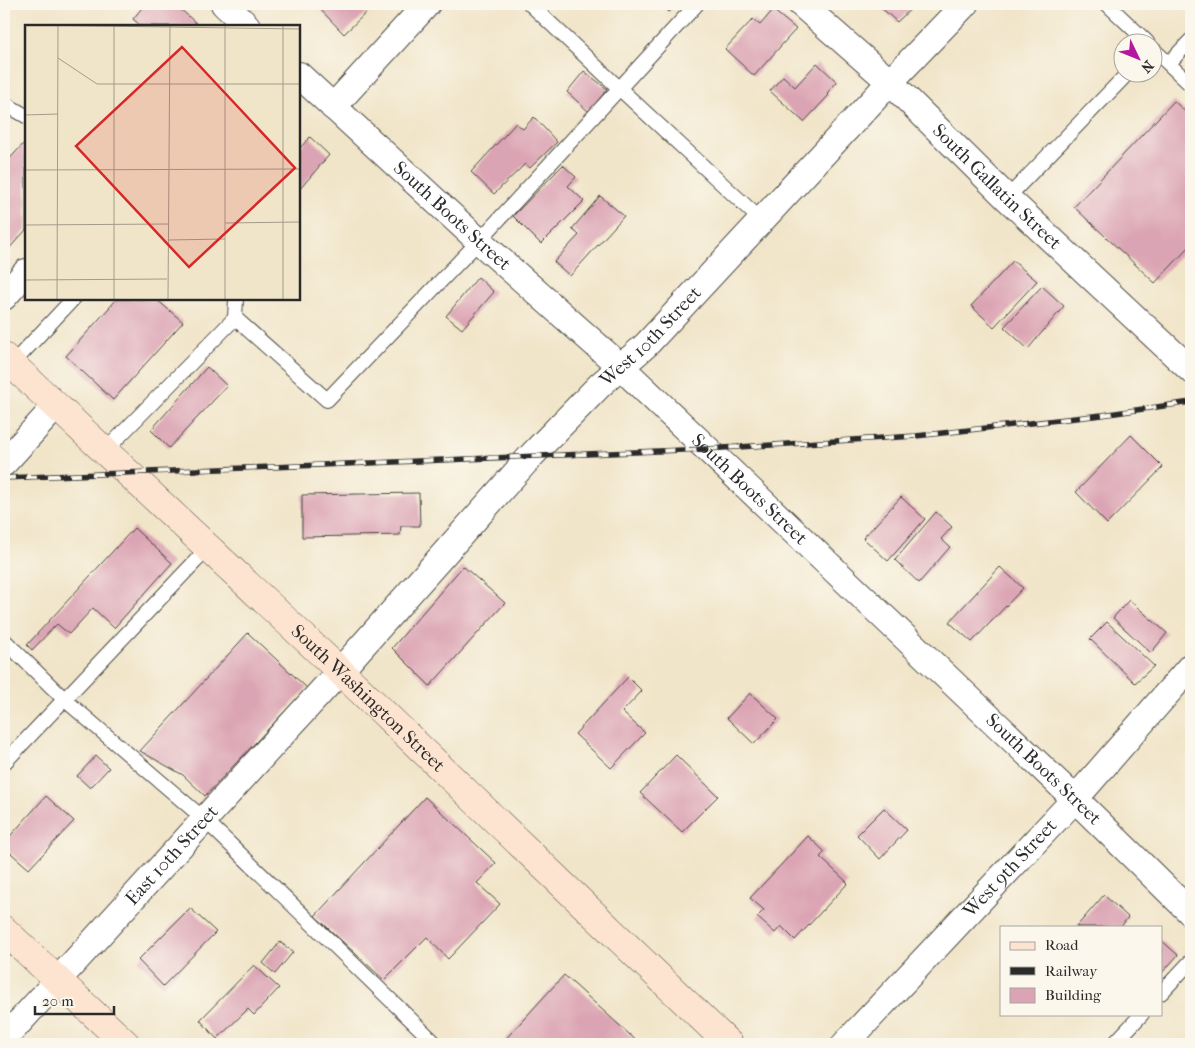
<svg xmlns="http://www.w3.org/2000/svg" width="1195" height="1048" font-family="'IM FELL French Canon',serif">
<style>
.building{fill:#dba4b4}
.lines{fill:none;stroke-linecap:round;stroke-linejoin:round}
.service-casing{stroke:#494743;stroke-width:16}
.minor-casing{stroke:#494743;stroke-width:28}
.secondary-casing{stroke:#494743;stroke-width:29}
.service{stroke:#fff;stroke-width:14}
.minor{stroke:#fff;stroke-width:26}
.secondary{stroke:#fde4d0;stroke-width:28}
.rail-casing{stroke:#2b2b2b;stroke-width:5.5}
.rail{stroke:#fbf7ec;stroke-width:4;stroke-dasharray:11;stroke-linecap:butt}
.labels{text-anchor:middle;dominant-baseline:central;stroke-width:4;stroke-linejoin:round;paint-order:stroke}
.street-label{font-size:19px;fill:#2b2b2b;stroke:#fbf7ec}
.inset-road{fill:none;stroke:#a29b8a;stroke-width:1}
.view{fill:#d62828;fill-opacity:0.15;stroke:#d62828;stroke-width:2.5}
.inset-edge{fill:none;stroke:#2b2b2b;stroke-width:2.5}
</style>
<rect width="100%" height="100%" fill="#fbf7ec"/>
<filter id="ink" filterUnits="userSpaceOnUse"><feTurbulence type="fractalNoise" baseFrequency=".02" numOctaves="2"/><feDisplacementMap in="SourceGraphic" scale="10" xChannelSelector="R" yChannelSelector="G"/><feConvolveMatrix kernelMatrix="1 2 1 2 8 2 1 2 1" color-interpolation-filters="sRGB"/></filter>
<filter id="wash" filterUnits="userSpaceOnUse"><feTurbulence type="fractalNoise" baseFrequency=".0096" numOctaves="4" result="noise"/><feDisplacementMap in="SourceGraphic" scale="20" xChannelSelector="R" yChannelSelector="G"/><feGaussianBlur stdDeviation="1.12" result="paint"/><feColorMatrix in="noise" values="0 0 0 0 0 0 0 0 0 0 0 0 0 0 0 0 0 1.4 0 .05"/><feComposite in="paint" operator="in"/></filter>
<g filter="url(#wash)">
<rect width="100%" height="100%" fill="#f1e5c9"/>
<g id="blocks">
<g class="building">
<polygon points="145,4 175,4 199,26 141,26 133,19"/>
<polygon points="321,4 373,4 374,5 344,34 318,7"/>
<polygon points="661,4 676,4 669,12"/>
<polygon points="877,4 916,4 897,22"/>
<polygon points="773,10 796,29 754,76 725,49 753,19 760,25"/>
<polygon points="817,63 837,82 827,93 829,95 804,122 770,91 783,76 795,87"/>
<polygon points="584,71 607,89 589,112 567,92"/>
<polygon points="1174,101 1191,117 1191,245 1155,283 1074,207"/>
<polygon points="534,117 557,142 530,168 525,164 494,194 471,172 516,123 523,129"/>
<polygon points="310,137 329,155 299,190 299,149"/>
<polygon points="26,141 26,230 4,254 4,165"/>
<polygon points="563,165 576,177 568,186 584,201 541,244 513,216"/>
<polygon points="600,196 624,216 570,276 554,262 579,235 572,229"/>
<polygon points="1013,261 1037,281 994,327 971,306"/>
<polygon points="478,277 494,292 462,329 446,316"/>
<polygon points="1042,286 1064,306 1028,349 1004,327"/>
<polygon points="117,299 156,299 183,322 113,400 66,356"/>
<polygon points="207,367 227,386 169,448 151,430"/>
<polygon points="1131,435 1163,467 1107,524 1076,492"/>
<polygon points="419,493 420,526 401,526 400,535 302,537 302,495"/>
<polygon points="901,497 925,519 888,561 863,538"/>
<polygon points="936,512 952,527 941,539 950,547 919,583 895,560"/>
<polygon points="134,528 172,563 114,628 93,608 69,634 57,624 32,650 27,645"/>
<polygon points="463,566 505,603 430,686 392,648"/>
<polygon points="1000,567 1023,588 972,642 949,622"/>
<polygon points="1129,600 1167,633 1151,653 1113,618"/>
<polygon points="1107,622 1154,666 1135,683 1090,639"/>
<polygon points="248,633 307,688 205,796 183,775 140,751"/>
<polygon points="628,677 642,691 622,712 645,733 611,768 575,734"/>
<polygon points="750,693 778,719 754,744 727,718"/>
<polygon points="676,755 718,796 682,832 640,793"/>
<polygon points="96,756 109,768 90,788 77,776"/>
<polygon points="46,796 74,821 29,869 4,847 4,843"/>
<polygon points="425,797 496,863 477,883 500,904 448,959 427,937 384,980 315,916"/>
<polygon points="884,808 907,830 880,859 857,835"/>
<polygon points="808,836 825,852 820,857 848,883 795,940 781,926 775,933 757,917 764,910 750,898"/>
<polygon points="1104,895 1128,917 1121,927 1076,927"/>
<polygon points="190,908 216,932 163,986 138,960"/>
<polygon points="1161,940 1178,955 1161,974"/>
<polygon points="280,942 293,952 275,974 263,963"/>
<polygon points="254,965 279,988 254,1015 248,1009 217,1039 200,1020"/>
<polygon points="564,975 640,1044 501,1044"/>
</g>
</g>
</g>
<g filter="url(#ink)">
<use href="#blocks" fill-opacity="0" stroke="#494743" stroke-width="1"/>
<g class="lines">
<g class="service-casing">
<g id="service">
<polyline points="530,4 619,88 762,221"/>
<polyline points="1107,4 1147,42"/>
<polyline points="1152,48 1191,85"/>
<polyline points="1169,63 1191,40"/>
<polyline points="4,108 7,105 26,116"/>
<polyline points="1007,198 1129,72"/>
<polyline points="235,318 327,400 479,241 697,4"/>
<polyline points="12,364 73,299"/>
<polyline points="104,452 235,318 236,299"/>
<polyline points="4,640 64,699 204,819 436,1044"/>
<polyline points="4,763 208,548"/>
<polyline points="1161,993 1191,961"/>
<polyline points="1114,1044 1142,1014"/>
</g>
</g>
<g class="minor-casing">
<g id="minor">
<polyline points="224,4 247,26"/>
<path id="s1" d="M801,4L890,82L1007,198L1191,370"/>
<path id="s2" d="M299,75L479,241L621,367L1075,799L1191,913"/>
<polyline points="333,107 427,4"/>
<polyline points="4,297 26,272"/>
<polyline points="4,463 56,406"/>
<path id="s3" d="M4,1039L340,671L530,457L600,385L646,345L890,82L965,4"/>
<path id="s4" d="M845,1044L1075,799L1191,666"/>
</g>
</g>
<g class="secondary-casing">
<g id="secondary">
<path id="s5" d="M4,357L340,671L729,1044"/>
<polyline points="4,930 126,1044"/>
</g>
</g>
<use href="#service" class="service"/>
<use href="#minor" class="minor"/>
<use href="#secondary" class="secondary"/>
<g class="rail-casing">
<polyline id="rail" points="4,478 707,449 916,436 1102,415 1191,402"/>
</g>
<use href="#rail" class="rail"/>
</g>
</g>
<g class="labels">
<g class="street-label">
<text stroke="none"><textPath href="#s1" startOffset="268">South Gallatin Street</textPath></text>
<text stroke="none"><textPath href="#s2" startOffset="208">South Boots Street</textPath></text>
<text stroke="none"><textPath href="#s3" startOffset="955">West 10th Street</textPath></text>
<text stroke="none"><textPath href="#s2" startOffset="612">South Boots Street</textPath></text>
<text stroke="none"><textPath href="#s5" startOffset="499">South Washington Street</textPath></text>
<text stroke="none"><textPath href="#s2" startOffset="1018">South Boots Street</textPath></text>
<text stroke="none"><textPath href="#s3" startOffset="249">East 10th Street</textPath></text>
<text stroke="none"><textPath href="#s4" startOffset="241">West 9th Street</textPath></text>
</g>
</g>
<g transform="translate(25 25)">
<rect width="275" height="275" fill="#f1e5c9"/>
<path class="inset-road" d="M6,0L275,4M33,33L72,59H275M0,90L33,89M0,145L275,144M200,198L275,197M0,200L143,199M143,215L200,214M0,255L142,254M32,275L33,0M89,275V0M143,275L145,0M200,275V0M258,275V0"/>
<path class="view" d="M157,22L270,143L164,242L51,121Z"/>
<rect width="275" height="275" class="inset-edge"/>
</g>
<rect width="1195" height="1048" fill="none" stroke="#fbf7ec" stroke-width="20"/>
<rect x="1000" y="926" width="162" height="90" fill="#fbf7ec" stroke="#a8a59f"/>
<rect x="1010" y="942" width="25" height="8" fill="#fde4d0" stroke="#a8a59f"/>
<text x="1045" y="950" font-size="15" fill="#2b2b2b">Road</text>
<rect x="1010" y="967" width="25" height="8" fill="#2b2b2b" stroke="#a8a59f"/>
<text x="1045" y="976" font-size="15" fill="#2b2b2b">Railway</text>
<rect x="1010" y="988" width="25" height="15" fill="#dba4b4" stroke="#a8a59f"/>
<text x="1045" y="1000" font-size="15" fill="#2b2b2b">Building</text>
<g transform="translate(1138 58) rotate(133)"><circle r="24" fill="#fbf7ec" stroke="#a8a59f"/>
<path d="M0-4L9 19L0 12L-9 19Z" fill="#b5179e"/>
<text y="-8" font-size="14" font-weight="bold" text-anchor="middle" fill="#2b2b2b">N</text>
</g>
<path d="M35 1006v8h79v-8" fill="none" stroke="#2b2b2b" stroke-width="2.5"/>
<text x="42" y="1006" font-size="15" fill="#2b2b2b" stroke="#fbf7ec" stroke-width="4" paint-order="stroke">20 m</text>
</svg>
